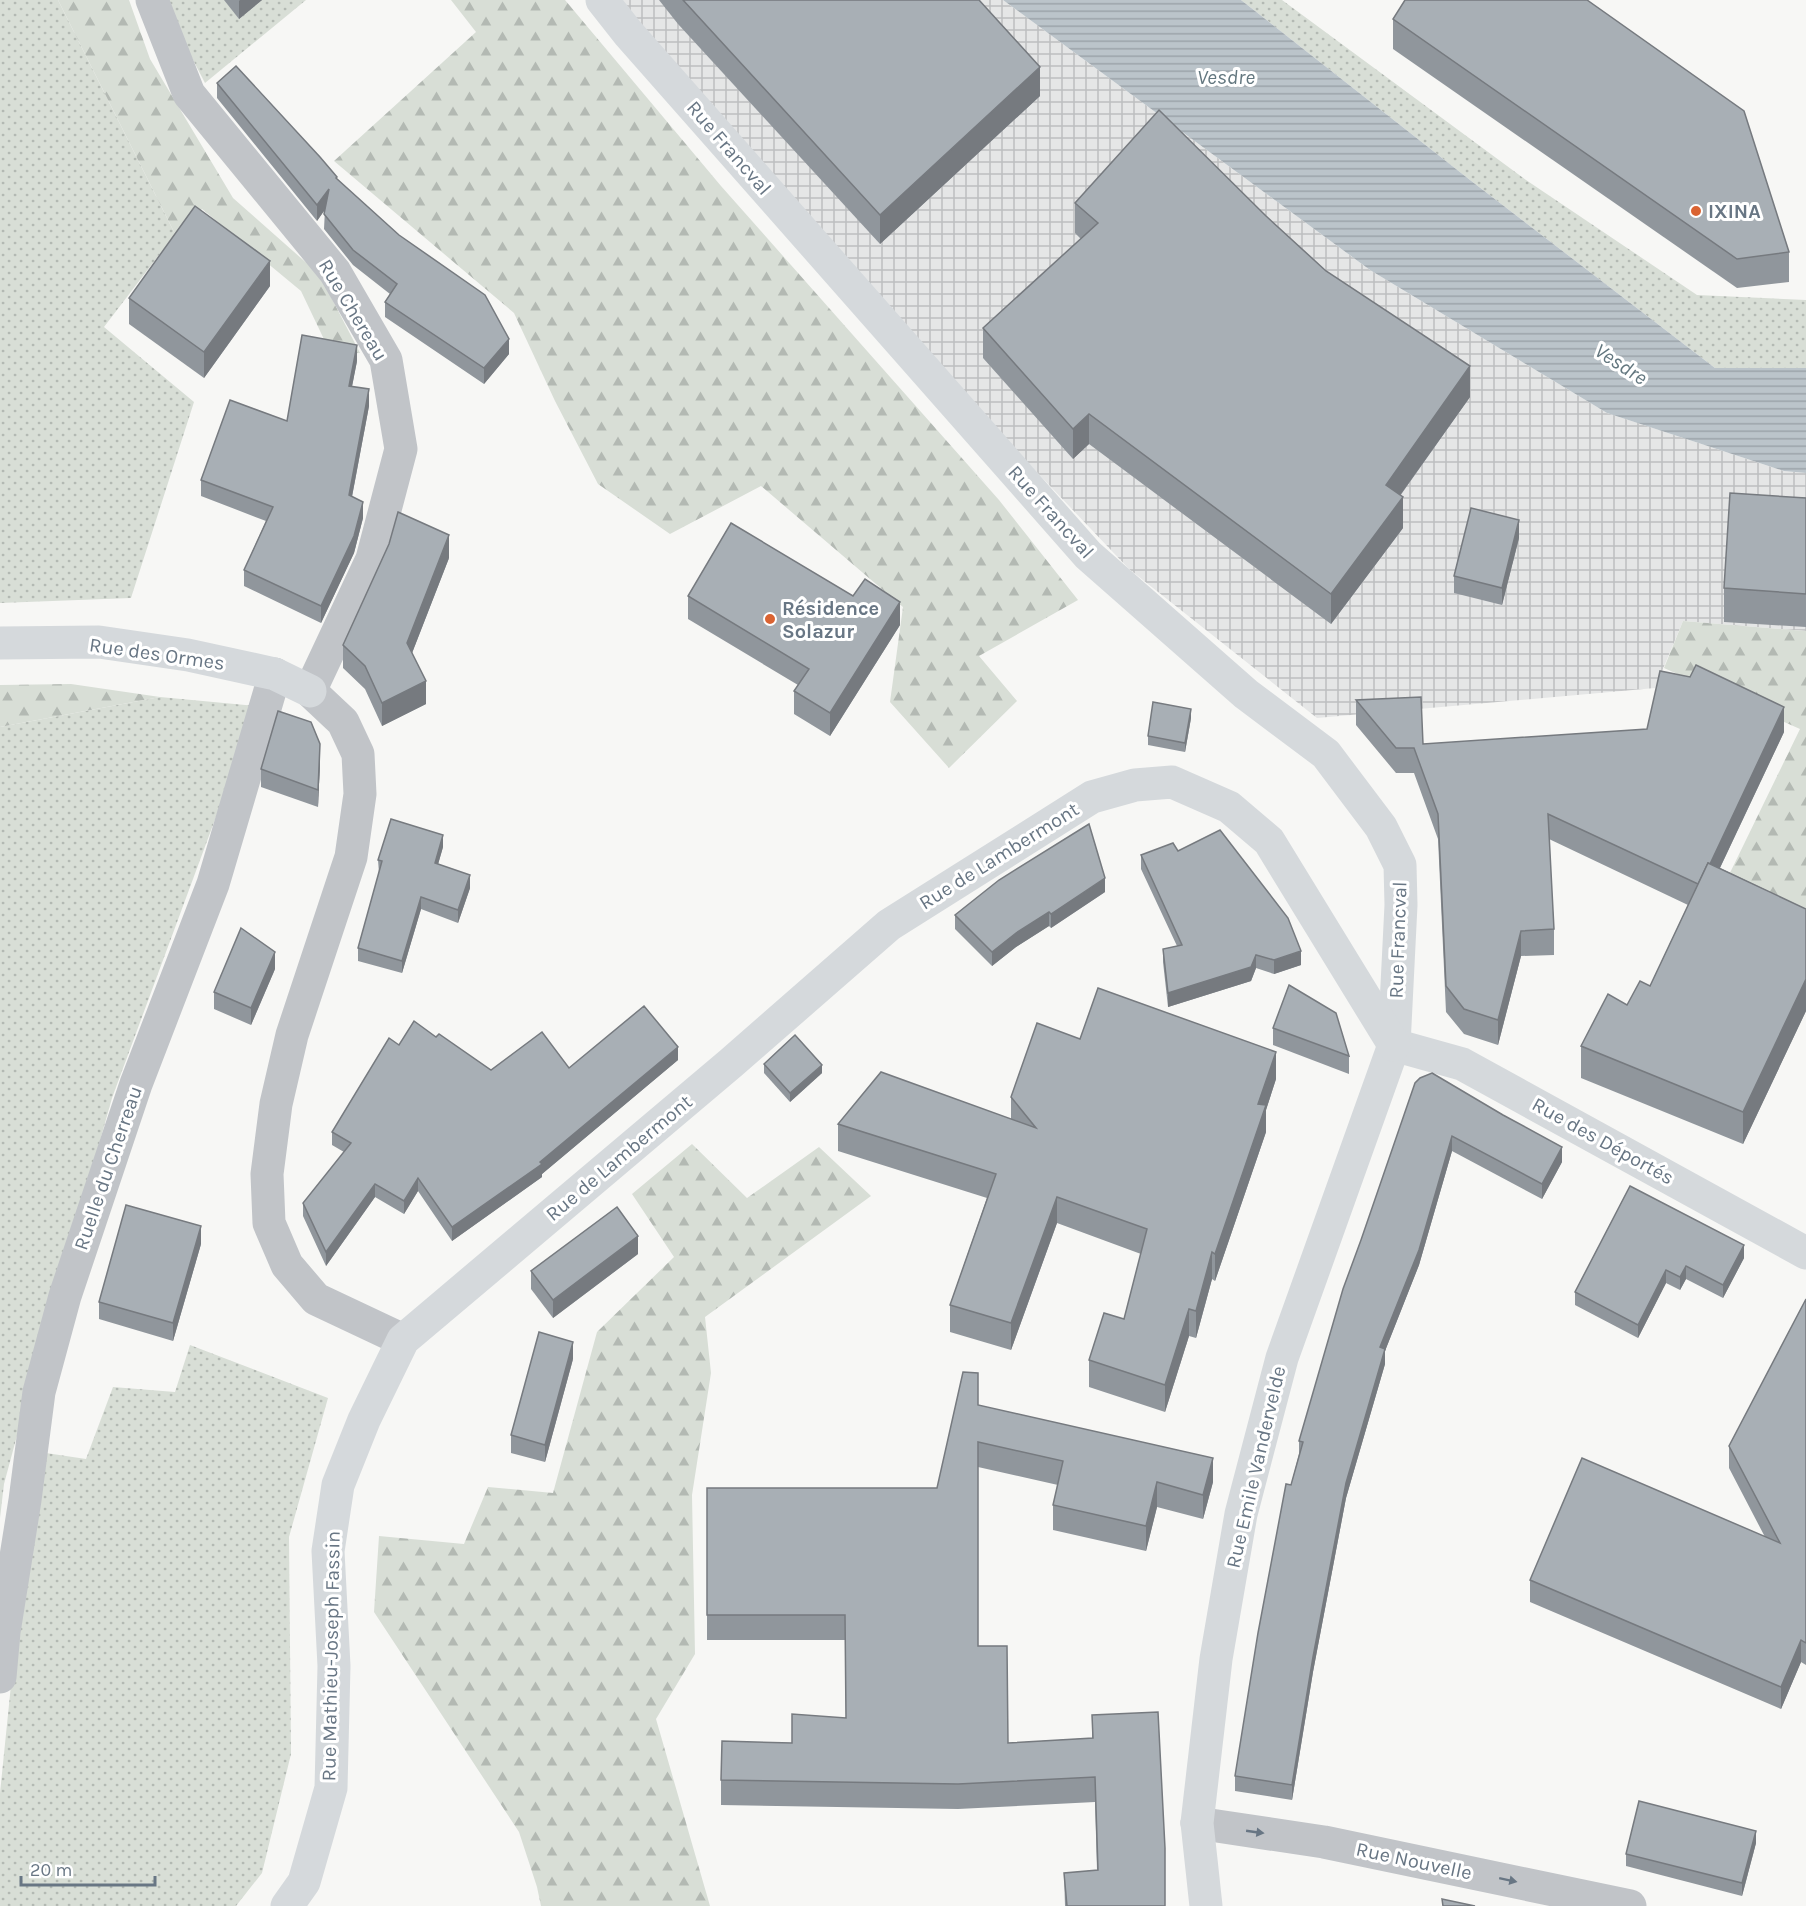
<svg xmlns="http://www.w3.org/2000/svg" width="1806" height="1906" font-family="Karla,sans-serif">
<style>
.industrial{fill:url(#industrial-grid)}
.grass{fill:url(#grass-dots)}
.forest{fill:url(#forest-firs)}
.water{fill:url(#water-rules)}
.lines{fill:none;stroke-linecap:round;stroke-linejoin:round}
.street{stroke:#c1c4c8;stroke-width:33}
.secondary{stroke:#d5d9dc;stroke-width:33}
.wall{fill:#90969c}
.shaded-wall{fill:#767a7f}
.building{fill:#a8afb5;stroke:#767a7f;stroke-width:1.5}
.oneway{fill:#687684}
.poi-dot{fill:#da6332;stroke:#fff;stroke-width:2}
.labels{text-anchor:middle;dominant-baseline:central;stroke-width:6;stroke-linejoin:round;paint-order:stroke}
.street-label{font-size:20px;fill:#687684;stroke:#fff}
.poi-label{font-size:20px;font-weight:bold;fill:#687684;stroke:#fff;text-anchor:start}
.water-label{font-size:21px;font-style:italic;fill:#63777f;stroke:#fff}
</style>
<defs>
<pattern id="industrial-grid" width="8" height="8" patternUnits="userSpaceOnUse" patternTransform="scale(1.5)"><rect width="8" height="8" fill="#e5e6e6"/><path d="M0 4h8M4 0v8" fill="none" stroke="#bdbfc0"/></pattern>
<pattern id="grass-dots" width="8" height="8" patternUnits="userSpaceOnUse" patternTransform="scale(1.5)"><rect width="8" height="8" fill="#d8ded6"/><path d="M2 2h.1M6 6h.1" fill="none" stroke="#b3b9b3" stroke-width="1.8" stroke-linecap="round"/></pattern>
<pattern id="forest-firs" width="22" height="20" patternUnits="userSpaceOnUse" patternTransform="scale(1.5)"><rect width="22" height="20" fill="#d8ded6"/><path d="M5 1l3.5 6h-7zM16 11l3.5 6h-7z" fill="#b3b9b3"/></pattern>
<pattern id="water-rules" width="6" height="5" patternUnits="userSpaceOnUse" patternTransform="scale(1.5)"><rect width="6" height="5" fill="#bbc4ca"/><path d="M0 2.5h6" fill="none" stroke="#9ca4aa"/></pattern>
</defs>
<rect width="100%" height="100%" fill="#f7f7f5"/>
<polygon class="industrial" points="615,0 1003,0 1370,270 1607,413 1784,471 1806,473 1806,631 1683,621 1655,688 1317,718 1129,569 953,384"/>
<g class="grass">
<polygon points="0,0 58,0 175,234 104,327 194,402 131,598 0,603"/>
<polygon points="162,0 306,0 205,83"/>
<polygon points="1241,0 1282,0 1526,180 1697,295 1806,300 1806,368 1715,368 1470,180"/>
<polygon points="160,697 257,706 112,1098 15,1443 4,1484 0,1518 0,727"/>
<polygon points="190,1345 328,1398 289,1537 291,1754 262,1873 236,1906 0,1906 0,1793 22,1577 46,1453 86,1459 113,1387 175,1392"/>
</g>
<g class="forest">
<polygon points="58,0 129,0 150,59 233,198 319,274 360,353 331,354 301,291 202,209 175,234"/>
<polygon points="451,0 565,0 721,186 999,500 1078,600 979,656 1017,701 949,768 890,702 903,607 761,486 670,534 598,484 555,401 514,313 334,161 476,32"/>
<polygon points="1683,621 1806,631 1806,913 1726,881 1800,729 1664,668"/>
<polygon points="71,684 160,697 0,727 0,685"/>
<polygon points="692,1144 747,1198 819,1147 871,1196 705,1317 711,1373 692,1495 695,1654 656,1719 710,1906 541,1906 537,1887 519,1832 374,1612 379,1536 464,1544 488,1487 553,1493 597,1332 674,1257 632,1194"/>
</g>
<polygon class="water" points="1003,0 1241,0 1470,180 1715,368 1806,368 1806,473 1784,471 1607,413 1370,270"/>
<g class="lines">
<g class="street">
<polyline points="152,0 189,94 335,272 386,360 401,449 372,559 310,691 343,722 358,754 360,794 351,857 292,1035 276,1104 267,1174 269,1223 287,1265 316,1299 403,1340"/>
<polyline points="0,1677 4,1632 25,1500 39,1392 65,1296 136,1084 213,884 275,674"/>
<polyline points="1197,1823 1324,1842 1630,1906"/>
</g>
<g class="secondary">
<polyline points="602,0 628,33 1088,555 1246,694 1326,754 1381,827 1400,865 1401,905 1394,1045 1282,1358 1241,1514 1216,1659 1197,1823 1206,1906"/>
<polyline points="0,643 99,642 188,655 275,674 310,691"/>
<polyline points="1394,1045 1462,1064 1806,1253"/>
<polyline points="287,1906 304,1882 331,1788 334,1666 328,1551 338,1485 364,1420 403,1340 731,1063 889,925 1092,797 1135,785 1172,782 1229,807 1269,841 1394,1045"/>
</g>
</g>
<g class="wall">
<polygon points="224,0 262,0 239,19"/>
<polygon points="659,0 979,0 1040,96 880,244 678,24"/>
<polygon points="1393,19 1789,252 1789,282 1737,288 1393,49"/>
<polygon points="217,83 337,179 509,354 484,384 385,317 385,302 390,294 353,265 324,229 325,209 317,221 217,98"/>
<polygon points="1075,203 1266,216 1326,271 1470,397 1400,496 1403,528 1331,624 1089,444 1073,459 983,358 983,328 1081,239 1075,233"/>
<polygon points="270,286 204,378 129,324 129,298"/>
<polygon points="357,361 352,386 369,406 352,497 363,518 354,553 321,623 244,586 244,570 266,521 201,496 201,480 287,421"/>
<polygon points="1806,498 1806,627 1724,622 1724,588"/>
<polygon points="1519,538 1502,605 1454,593 1454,576"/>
<polygon points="449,558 412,653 426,704 382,726 365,689 343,668 343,645"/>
<polygon points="688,596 853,596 900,625 830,736 794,714 794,691 798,685 688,619"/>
<polygon points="1356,700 1423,744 1784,732 1720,868 1806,909 1806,1011 1743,1144 1581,1078 1581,1046 1650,986 1688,905 1549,839 1554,929 1554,955 1521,956 1498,1045 1464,1034 1446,1012 1438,839 1414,773 1396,773 1356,725"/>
<polygon points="1191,718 1185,752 1148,745 1148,736"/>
<polygon points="320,762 318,807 261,787 261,769"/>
<polygon points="443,847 438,864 470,888 458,923 421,909 402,973 358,961 358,948 379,873 378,860"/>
<polygon points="1178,851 1301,965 1274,974 1256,968 1251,981 1168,1007 1163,962 1163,949 1177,946 1141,869 1141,855"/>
<polygon points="1105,892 1051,928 1049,926 1016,947 992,966 955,929 955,915"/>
<polygon points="275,969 251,1025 214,1009 214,992"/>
<polygon points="1273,1028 1349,1056 1349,1074 1273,1045"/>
<polygon points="436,1037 491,1070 569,1068 678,1060 542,1174 542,1177 452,1241 418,1191 404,1214 375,1197 326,1266 303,1216 303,1203 344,1152 332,1145 332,1132 399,1045"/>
<polygon points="1080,1039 1276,1079 1266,1110 1266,1132 1215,1281 1212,1279 1196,1338 1189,1336 1165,1412 1089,1387 1089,1360 1124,1319 1141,1254 1057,1223 1011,1350 950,1332 950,1305 987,1198 838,1151 838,1124 1011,1119 1011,1097"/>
<polygon points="764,1064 822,1073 790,1102 764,1073"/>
<polygon points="1420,1078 1562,1162 1542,1199 1452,1151 1419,1265 1385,1351 1385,1364 1346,1498 1313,1672 1292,1800 1235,1791 1235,1776 1291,1485 1299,1454 1299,1441 1361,1240"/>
<polygon points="1630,1186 1744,1258 1723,1298 1686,1279 1680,1290 1666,1283 1638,1338 1575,1305 1575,1292"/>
<polygon points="201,1244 173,1341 99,1319 99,1302"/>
<polygon points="638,1254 553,1318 531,1289 531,1271"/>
<polygon points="1806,1299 1806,1665 1801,1662 1781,1709 1530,1602 1530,1580 1765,1537 1729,1468 1729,1446"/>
<polygon points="573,1359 545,1462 511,1453 511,1435"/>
<polygon points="978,1405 1213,1482 1203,1519 1157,1507 1146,1551 1053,1530 1053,1505 1058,1485 978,1467 978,1646 1008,1743 1092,1738 1092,1715 1165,1906 1065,1906 1064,1873 1097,1870 1095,1802 958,1809 721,1805 721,1780 792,1743 846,1718 845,1640 707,1640 707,1488 937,1488"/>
<polygon points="1756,1843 1742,1896 1626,1866 1626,1854"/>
</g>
<g class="shaded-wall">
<polygon points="240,0 262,0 239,19 239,1"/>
<polygon points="1040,67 1040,96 880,244 880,215"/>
<polygon points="329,189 329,204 317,221 317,205"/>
<polygon points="270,261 270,286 204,378 204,352"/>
<polygon points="509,339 509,354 484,384 484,368"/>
<polygon points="357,345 357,361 349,402 349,386"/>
<polygon points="1470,366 1470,397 1386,515 1386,485"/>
<polygon points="369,389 369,406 349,512 349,495"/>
<polygon points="1089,414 1089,444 1073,459 1073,429"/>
<polygon points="1403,497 1403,528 1331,624 1331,594"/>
<polygon points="363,502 363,518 354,553 321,623 321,606"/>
<polygon points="1519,520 1519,538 1502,605 1502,588"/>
<polygon points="449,535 449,558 407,666 407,643"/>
<polygon points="900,602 900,625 830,736 830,713"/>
<polygon points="426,681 426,704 382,726 382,703"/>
<polygon points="1784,707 1784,732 1700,910 1700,885"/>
<polygon points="1191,709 1191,718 1185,752 1185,743"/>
<polygon points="320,744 320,762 318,807 318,790"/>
<polygon points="443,835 443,847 435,875 435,863"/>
<polygon points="470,875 470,888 458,923 458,910"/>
<polygon points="1105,878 1105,892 1051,928 1051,914"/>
<polygon points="421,897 421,909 402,973 402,961"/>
<polygon points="1049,912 1049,926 1016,947 992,966 992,952 1016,933"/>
<polygon points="1521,931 1521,956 1498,1045 1498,1020"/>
<polygon points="1301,951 1301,965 1274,974 1274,960"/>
<polygon points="275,952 275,969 251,1025 251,1008"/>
<polygon points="1256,955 1256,968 1251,981 1168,1007 1168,993"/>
<polygon points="1806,979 1806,1011 1743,1144 1743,1112"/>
<polygon points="678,1047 678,1060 542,1174 542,1177 452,1241 452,1227 540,1162"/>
<polygon points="1276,1052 1276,1079 1266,1110 1266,1132 1215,1281 1215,1254 1258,1104"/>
<polygon points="822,1065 822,1073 790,1102 790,1093"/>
<polygon points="1452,1136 1452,1151 1419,1265 1385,1351 1385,1364 1346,1498 1313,1672 1292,1800 1292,1785 1313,1657 1346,1483 1380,1347"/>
<polygon points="1562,1147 1562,1162 1542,1199 1542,1184"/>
<polygon points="418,1178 418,1191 404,1214 404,1201"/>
<polygon points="375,1184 375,1197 326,1266 326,1252"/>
<polygon points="1057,1197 1057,1223 1011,1350 1011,1323"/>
<polygon points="201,1226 201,1244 173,1341 173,1323"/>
<polygon points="638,1236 638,1254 553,1318 553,1300"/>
<polygon points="1744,1245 1744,1258 1723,1298 1723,1285"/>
<polygon points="1212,1252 1212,1279 1196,1338 1196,1311"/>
<polygon points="1686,1266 1686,1279 1680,1290 1680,1277"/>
<polygon points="1666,1270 1666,1283 1638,1338 1638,1325"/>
<polygon points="1189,1309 1189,1336 1165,1412 1165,1385"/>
<polygon points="573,1342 573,1359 545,1462 545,1445"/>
<polygon points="1213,1458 1213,1482 1203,1519 1203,1495"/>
<polygon points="1157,1482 1157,1507 1146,1551 1146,1526"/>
<polygon points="1801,1640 1801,1662 1781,1709 1781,1687"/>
<polygon points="1756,1831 1756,1843 1742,1896 1742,1883"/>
</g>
<g class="building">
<polygon points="683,0 979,0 1040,67 880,215"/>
<polygon points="1405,0 1587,0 1744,111 1789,252 1737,259 1393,19"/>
<polygon points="236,66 320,157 337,177 336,178 399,235 485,295 509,339 484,368 385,302 397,284 353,250 324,214 329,189 317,205 217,83"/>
<polygon points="1159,110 1266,216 1326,271 1470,366 1386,485 1403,497 1331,594 1089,414 1073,429 983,328 1098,223 1075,203"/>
<polygon points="195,206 270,261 204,352 129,298"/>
<polygon points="302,335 357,345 349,386 369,389 349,495 363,502 354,536 321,606 244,570 273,507 201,480 230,400 287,421"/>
<polygon points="1730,493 1806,498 1806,594 1724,588"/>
<polygon points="1471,508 1519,520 1502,588 1454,576"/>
<polygon points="398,512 449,535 407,643 426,681 382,703 365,666 343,645 389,544"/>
<polygon points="731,523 853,596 865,579 900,602 830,713 794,691 809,669 688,596"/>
<polygon points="1696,665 1784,707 1710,864 1708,863 1698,884 1548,814 1554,929 1521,931 1498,1020 1464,1009 1446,986 1438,814 1414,748 1396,748 1356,700 1421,697 1423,744 1647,729 1660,671 1690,677"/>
<polygon points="1153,702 1191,709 1185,743 1148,736"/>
<polygon points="278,711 311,722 320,744 318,790 261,769"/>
<polygon points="391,819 443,835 435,863 470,875 458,910 421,897 402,961 358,948 382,861 378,860"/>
<polygon points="1089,824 1105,878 1051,914 1049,912 1016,933 992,952 955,915 999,880"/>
<polygon points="1220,830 1288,918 1301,951 1274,960 1256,955 1251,967 1168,993 1163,949 1182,945 1141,855 1173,843 1178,851"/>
<polygon points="1708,863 1806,909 1806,979 1743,1112 1581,1046 1608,994 1627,1005 1640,981 1650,986"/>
<polygon points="241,928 275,952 251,1008 214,992"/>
<polygon points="1289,985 1336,1013 1349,1056 1273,1028"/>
<polygon points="1098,988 1276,1052 1258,1104 1266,1105 1215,1254 1212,1252 1196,1311 1189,1309 1165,1385 1089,1360 1104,1313 1124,1319 1147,1229 1057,1197 1011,1323 950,1305 996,1174 838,1124 881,1072 1036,1128 1011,1097 1037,1023 1080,1039"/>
<polygon points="644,1006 678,1047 540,1162 542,1164 452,1227 418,1178 404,1201 375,1184 326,1252 303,1203 351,1143 332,1132 389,1038 399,1045 414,1021 436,1037 439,1034 491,1070 542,1032 569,1068"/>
<polygon points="795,1035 822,1065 790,1093 764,1064"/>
<polygon points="1432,1073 1503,1115 1562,1147 1542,1184 1452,1136 1419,1250 1380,1347 1385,1349 1346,1483 1313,1657 1292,1785 1235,1776 1258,1633 1286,1484 1291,1485 1303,1442 1299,1441 1343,1289 1361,1240 1415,1083 1420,1078"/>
<polygon points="1630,1186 1744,1245 1723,1285 1686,1266 1680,1277 1666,1270 1638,1325 1575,1292"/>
<polygon points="126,1205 201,1226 173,1323 99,1302"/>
<polygon points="617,1207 638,1236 553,1300 531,1271"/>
<polygon points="1806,1299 1806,1643 1801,1640 1781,1687 1530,1580 1582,1458 1780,1543 1729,1446"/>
<polygon points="539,1332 573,1342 545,1445 511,1435"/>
<polygon points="963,1372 978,1373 978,1405 1213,1458 1203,1495 1157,1482 1146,1526 1053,1505 1063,1461 978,1442 978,1646 1007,1646 1008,1743 1093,1738 1092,1715 1158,1712 1165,1848 1165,1906 1067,1906 1064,1873 1098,1870 1095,1777 958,1784 721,1780 722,1741 792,1743 792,1714 846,1718 845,1615 707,1615 707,1488 937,1488"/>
<polygon points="1639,1801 1756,1831 1742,1883 1626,1854"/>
<polygon points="1442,1899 1475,1906 1443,1906"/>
</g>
<defs><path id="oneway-solid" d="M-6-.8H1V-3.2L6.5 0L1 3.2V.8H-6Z" transform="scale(1.5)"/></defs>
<g class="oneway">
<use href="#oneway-solid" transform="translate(1255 1832) rotate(8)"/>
<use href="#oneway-solid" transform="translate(1508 1880) rotate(12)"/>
</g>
<g class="poi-dot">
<circle cx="1696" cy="211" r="6"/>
<circle cx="770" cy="619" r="6"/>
</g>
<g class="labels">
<g class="street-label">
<text transform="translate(729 148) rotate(49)">Rue Francval</text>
<text transform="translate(353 310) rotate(59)">Rue Chereau</text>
<text transform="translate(1051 512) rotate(48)">Rue Francval</text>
<text transform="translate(157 654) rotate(8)">Rue des Ormes</text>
<text transform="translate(999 856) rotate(-32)">Rue de Lambermont</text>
<text transform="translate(1398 940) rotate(-88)">Rue Francval</text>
<text transform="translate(1603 1141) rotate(29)">Rue des Déportés</text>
<text transform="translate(619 1158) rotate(-40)">Rue de Lambermont</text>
<text transform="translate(108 1168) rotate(-71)">Ruelle du Cherreau</text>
<text transform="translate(1256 1467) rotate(-77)">Rue Emile Vandervelde</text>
<text transform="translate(331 1656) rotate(-89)">Rue Mathieu-Joseph Fassin</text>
<text transform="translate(1414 1861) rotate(12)">Rue Nouvelle</text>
</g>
<g class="poi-label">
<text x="1708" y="211">IXINA</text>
<text x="782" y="608">Résidence<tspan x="782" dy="23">Solazur</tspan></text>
</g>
<g class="water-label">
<text x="1226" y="77">Vesdre</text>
<text transform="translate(1621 364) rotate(33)">Vesdre</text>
</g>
</g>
<path d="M21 1876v9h134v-9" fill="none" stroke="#687684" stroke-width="3"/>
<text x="30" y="1876" font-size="18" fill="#687684" stroke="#ffffff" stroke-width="4.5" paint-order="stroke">20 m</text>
</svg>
